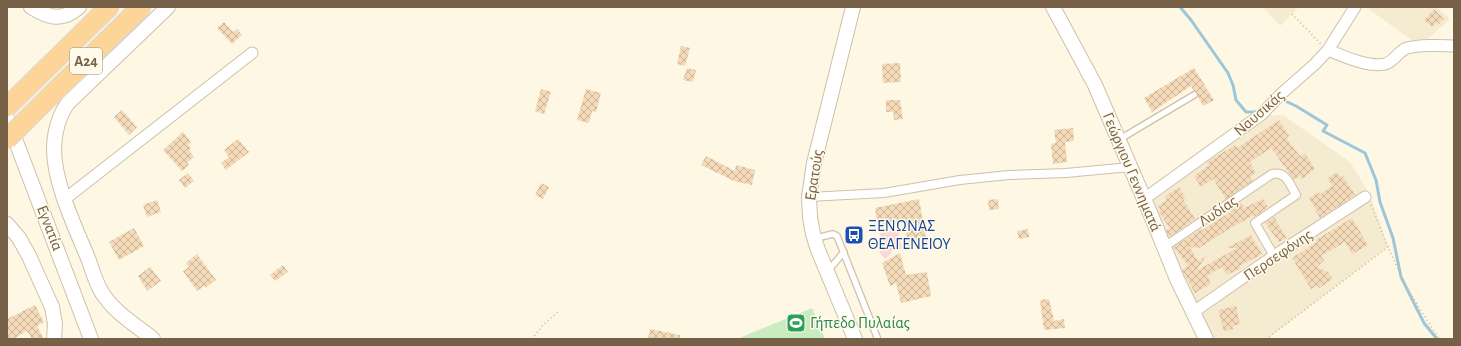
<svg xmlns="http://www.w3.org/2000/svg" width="1461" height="346" font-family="'Alegreya Sans',sans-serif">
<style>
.residential{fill:#f5ebd1}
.medical{fill:#fcd7d6}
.pitch{fill:#cbecc1}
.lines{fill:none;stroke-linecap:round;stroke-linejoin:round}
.stream{stroke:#9cc7da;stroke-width:3}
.building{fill:url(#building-cross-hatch)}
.service-casing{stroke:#cfc0a9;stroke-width:8}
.pedestrian-casing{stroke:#cfc0a9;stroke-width:10}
.minor-casing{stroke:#cfc0a9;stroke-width:13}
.tertiary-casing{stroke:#cfc0a9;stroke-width:16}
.trunk-casing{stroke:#ded9d3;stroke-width:21}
.path{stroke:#d9be9c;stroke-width:2;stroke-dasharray:1 3;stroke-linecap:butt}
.service{stroke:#fff;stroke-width:5.5}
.pedestrian{stroke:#fff;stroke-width:8}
.minor{stroke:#fff;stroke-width:11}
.tertiary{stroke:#fff;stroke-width:14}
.trunk{stroke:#fdd598;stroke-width:19}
.trunk-bridge-casing{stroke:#ded9d3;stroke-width:21;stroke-linecap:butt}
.trunk-bridge{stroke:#fdd598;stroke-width:19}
.labels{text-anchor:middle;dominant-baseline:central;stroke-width:3;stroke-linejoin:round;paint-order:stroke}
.shield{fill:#fffaea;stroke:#a08e79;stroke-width:1}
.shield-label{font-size:15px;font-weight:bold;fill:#776048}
.street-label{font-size:16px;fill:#776048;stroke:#fffaea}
.transit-label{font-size:16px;fill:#164399;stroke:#fffaea;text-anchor:start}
.leisure-label{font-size:16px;fill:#27864d;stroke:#fffaea;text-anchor:start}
</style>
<defs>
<pattern id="building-cross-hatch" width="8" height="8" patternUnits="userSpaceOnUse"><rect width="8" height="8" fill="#f4dab9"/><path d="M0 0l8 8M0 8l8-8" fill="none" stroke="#cab498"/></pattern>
</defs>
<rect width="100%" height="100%" fill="#fdf7e3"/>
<g class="residential">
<polygon points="1263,7 1299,7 1280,26"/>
<polygon points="1366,7 1437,7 1450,19 1420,46"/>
<polygon points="1283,115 1350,162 1369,193 1388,247 1267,339 1213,339 1195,307 1144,191 1248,116"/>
</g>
<polygon class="medical" points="898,230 902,249 890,251 892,253 885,259 879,252 883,249 880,233"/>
<polygon class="pitch" points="812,308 825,339 737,339"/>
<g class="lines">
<g class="stream">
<polyline points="1180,7 1191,20 1228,73 1233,85 1236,100 1246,112 1255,112 1258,111"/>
<polyline points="1281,99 1296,106 1327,125 1323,131 1365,153 1376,180 1380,202 1393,238 1401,277 1424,323 1437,339"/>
</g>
</g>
<g class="building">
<polygon points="1434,9 1444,19 1438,25 1436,23 1432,27 1424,20"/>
<polygon points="224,22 233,32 237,29 242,35 232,44 217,28"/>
<polygon points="681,46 690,48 685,66 677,64"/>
<polygon points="900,63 901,82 883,83 882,64"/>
<polygon points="687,68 696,70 693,82 683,80"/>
<polygon points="1194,68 1214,100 1203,106 1198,97 1197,93 1194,91 1191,86 1152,112 1144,98"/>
<polygon points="541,89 551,92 544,114 535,111"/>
<polygon points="586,89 601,93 596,112 592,111 589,123 577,120"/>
<polygon points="886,100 900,100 903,119 894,120 893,112 886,112"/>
<polygon points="122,110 137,127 129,135 114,117"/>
<polygon points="1279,120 1289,136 1286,138 1300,156 1305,153 1315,169 1302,179 1300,176 1294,180 1271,148 1250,162 1256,173 1250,177 1252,181 1226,199 1213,179 1201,187 1194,176 1209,165 1207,162 1235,145 1237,148"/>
<polygon points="1073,128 1074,141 1065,142 1067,162 1053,164 1051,144 1056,143 1054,130"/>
<polygon points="183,132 191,142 188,145 191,148 189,150 194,157 187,163 189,165 182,171 163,150"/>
<polygon points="238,139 249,152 226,170 221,163 229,157 224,150"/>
<polygon points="706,156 735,171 736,165 755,170 752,185 734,181 701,165"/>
<polygon points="1336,172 1340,176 1343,176 1355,195 1320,218 1309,198 1319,192 1320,194 1332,186 1328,178"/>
<polygon points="188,173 194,181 185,188 179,180"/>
<polygon points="541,183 549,187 543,199 535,195"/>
<polygon points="1179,187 1186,198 1183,199 1195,219 1169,237 1166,230 1170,228 1160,214 1159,211 1161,210 1158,206 1167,200 1165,196"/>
<polygon points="919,199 927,243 909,247 904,222 878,227 875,208"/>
<polygon points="998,199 999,209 989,210 988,200"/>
<polygon points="1263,199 1268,207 1254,217 1254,215 1226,231 1226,230 1223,233 1199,248 1190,247 1198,261 1207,255 1196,271 1237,248 1227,248 1251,235 1262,254 1240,266 1241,268 1227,275 1222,267 1207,276 1211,284 1195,293 1182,270 1188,266 1174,247 1201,229 1202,230 1221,218 1231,212 1230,209 1241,202 1244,208"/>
<polygon points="157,200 161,212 147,217 143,205"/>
<polygon points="1274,217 1287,238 1279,242 1265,223"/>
<polygon points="1352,218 1368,245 1352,254 1345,242 1321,256 1324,260 1317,267 1328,272 1333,279 1319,288 1317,286 1311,289 1292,258 1317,242 1316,240"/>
<polygon points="134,228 144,246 119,260 109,242"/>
<polygon points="1028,229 1029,237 1019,239 1017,231"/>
<polygon points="900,253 906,275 927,272 931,296 901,303 896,283 890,286 882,263"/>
<polygon points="197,254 216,280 205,288 204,286 197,291 183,271 189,267 186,263"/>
<polygon points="283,265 288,272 275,281 270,275"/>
<polygon points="150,267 161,281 147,291 138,276"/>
<polygon points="1049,299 1054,321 1064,319 1065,328 1044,330 1040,300"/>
<polygon points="35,305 44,322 37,326 44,339 32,339 27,331 13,339 7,339 7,319"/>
<polygon points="1236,306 1240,324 1232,326 1233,329 1224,331 1218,310"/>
<polygon points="650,329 680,335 680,339 648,339"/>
</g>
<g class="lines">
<g class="service-casing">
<g id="service">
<polyline points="1120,139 1194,95"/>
<polyline points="816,238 833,234 837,236 877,337"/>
<polyline points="827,272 844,252"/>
</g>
</g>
<g class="pedestrian-casing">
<g id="pedestrian">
<polyline points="809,197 884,193 960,180 1009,175 1066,173 1130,167"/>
<path d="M1164,247L1272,174C1286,171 1290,184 1296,195L1255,223L1274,256"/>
</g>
</g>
<g class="minor-casing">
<g id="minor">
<path d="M1328,50C1343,56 1369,68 1385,64C1395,61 1398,51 1407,48C1418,45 1442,45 1454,46"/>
<polyline points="65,199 252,53"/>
<polyline points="1144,199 1262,114 1281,94 1315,64 1328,50 1355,7"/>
<polyline points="1192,313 1274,256 1365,197"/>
</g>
</g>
<g class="tertiary-casing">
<g id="tertiary">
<path d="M31,7C49,18 62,22 79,7"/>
<polyline points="853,7 814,163 809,197 810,217 813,234 818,250 855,339"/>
<polyline points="1053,7 1095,85 1151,215 1177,279 1206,339"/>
<polyline points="7,118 91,339"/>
<polyline points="7,224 19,238 29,256 52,307 55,324 54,339"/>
<path d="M153,339C137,326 117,314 105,297C96,286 93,271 88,258C75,227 54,183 54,149C54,133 59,115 68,103L168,7"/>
</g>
</g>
<g class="trunk-casing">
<g id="trunk">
<polyline points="7,107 109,7"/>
<polyline points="31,115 141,7"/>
</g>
</g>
<g class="path">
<polyline points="1292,14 1321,44"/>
<polyline points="1371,205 1388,247 1407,288 1439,339"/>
<polyline points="532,339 543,325 558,312"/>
<polyline points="1266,339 1388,247"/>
</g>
<use href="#service" class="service"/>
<use href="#pedestrian" class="pedestrian"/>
<use href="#minor" class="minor"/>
<use href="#tertiary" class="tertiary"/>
<use href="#trunk" class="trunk"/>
<g class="trunk-bridge-casing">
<polyline id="trunk-bridge" points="7,139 31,115"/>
</g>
<use href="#trunk-bridge" class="trunk-bridge"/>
</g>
<defs>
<g id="bus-square" transform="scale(1)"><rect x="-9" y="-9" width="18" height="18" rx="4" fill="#1a4fb4" stroke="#fffaea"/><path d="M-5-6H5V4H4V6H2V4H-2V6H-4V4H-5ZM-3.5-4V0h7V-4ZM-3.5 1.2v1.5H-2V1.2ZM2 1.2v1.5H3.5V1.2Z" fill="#fff"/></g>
<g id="stadium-square" transform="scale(1)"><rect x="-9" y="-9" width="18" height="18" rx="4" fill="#2e9e5b" stroke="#fffaea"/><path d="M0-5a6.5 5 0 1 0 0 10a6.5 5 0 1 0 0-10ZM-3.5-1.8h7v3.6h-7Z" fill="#fff"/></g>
</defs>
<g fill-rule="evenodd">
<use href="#bus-square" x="854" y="235"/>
<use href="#stadium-square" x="796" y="323"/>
</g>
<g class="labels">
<rect class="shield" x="70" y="48" width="32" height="26" rx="3"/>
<g class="shield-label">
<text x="86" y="61">Α24</text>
</g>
<g class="street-label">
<text transform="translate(1259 113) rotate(-41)">Ναυσικάς</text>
<text transform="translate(1132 172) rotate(67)">Γεώργιου Γεννηματά</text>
<text transform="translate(814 175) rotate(-81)">Ερατούς</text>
<text transform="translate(1218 211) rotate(-34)">Λυδίας</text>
<text transform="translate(50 228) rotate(69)">Εγνατία</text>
<text transform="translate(1278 255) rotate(-34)">Περσεφόνης</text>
</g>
<g class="transit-label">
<text x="868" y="226">ΞΕΝΩΝΑΣ<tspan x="868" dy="18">ΘΕΑΓΕΝΕΙΟΥ</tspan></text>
</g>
<g class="leisure-label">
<text x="810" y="323">Γήπεδο Πυλαίας</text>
</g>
</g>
<rect width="1461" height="346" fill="none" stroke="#776048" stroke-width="16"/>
</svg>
